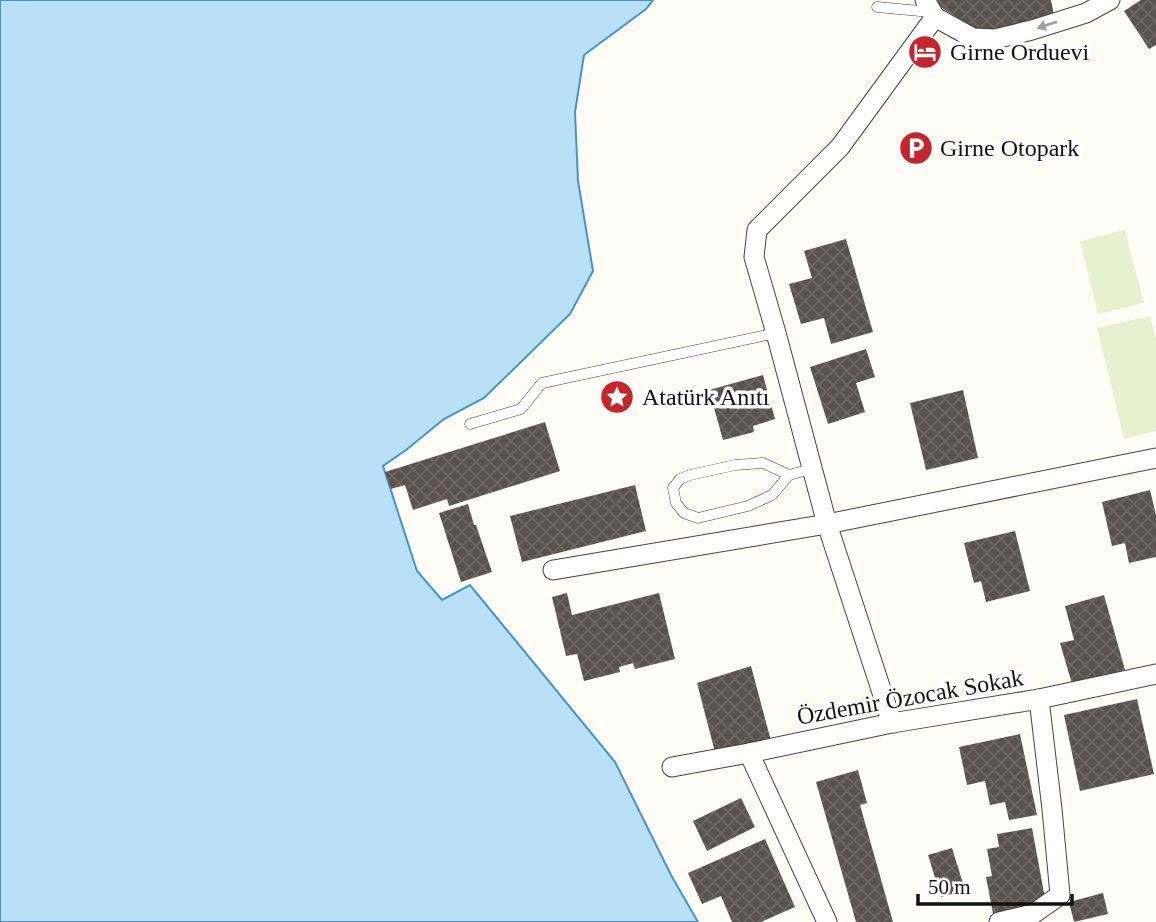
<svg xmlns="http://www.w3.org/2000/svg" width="1156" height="922" font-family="'Times New Roman',serif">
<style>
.pitch{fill:#e6f2cf}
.water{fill:#b9e0f7;stroke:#3f96cf;stroke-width:2}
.building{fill:url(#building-cross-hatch)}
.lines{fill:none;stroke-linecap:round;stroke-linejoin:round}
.service-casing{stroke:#444;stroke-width:11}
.minor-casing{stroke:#444;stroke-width:21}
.service{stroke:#fff;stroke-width:10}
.minor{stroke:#fff;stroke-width:19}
.oneway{fill:#a0a0a0}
.labels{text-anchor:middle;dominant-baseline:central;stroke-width:7;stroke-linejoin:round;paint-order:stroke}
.poi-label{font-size:24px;fill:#111;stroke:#fff;text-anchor:start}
.street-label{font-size:24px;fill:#111;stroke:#fff}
</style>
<defs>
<pattern id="building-cross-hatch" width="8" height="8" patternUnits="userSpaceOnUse" patternTransform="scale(1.75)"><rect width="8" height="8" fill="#5a524d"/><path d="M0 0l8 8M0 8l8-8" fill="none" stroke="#6d6662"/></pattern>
</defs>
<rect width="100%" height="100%" fill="#fffdf5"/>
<g class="pitch">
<polygon points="1125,230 1144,303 1098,314 1080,241"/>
<polygon points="1150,316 1156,339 1156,431 1124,439 1097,328"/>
</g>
<polygon class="water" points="0,0 653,0 646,9 584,55 575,112 578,181 593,271 570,314 484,398 444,419 406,450 383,466 417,571 442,600 470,585 615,762 671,875 698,922 0,922"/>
<g class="building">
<polygon points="936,0 1051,0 1055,20 989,33 974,28 937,5"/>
<polygon points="1141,0 1156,0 1156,45 1149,49 1124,11"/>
<polygon points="846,239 873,332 831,344 824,318 801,324 789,284 812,278 804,251"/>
<polygon points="866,349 875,377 856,383 865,412 828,424 810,367"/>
<polygon points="763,375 775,419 753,426 754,432 723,440 709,390"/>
<polygon points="963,390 978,458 926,470 910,403"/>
<polygon points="545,422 560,471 449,506 447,499 413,510 405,485 391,489 385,472"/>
<polygon points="635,485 646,531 522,562 510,516"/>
<polygon points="1150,490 1156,515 1156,557 1129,563 1125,543 1112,546 1102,502"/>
<polygon points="468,504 474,525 476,525 492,572 461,582 439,513"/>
<polygon points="1015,531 1030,591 986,602 981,581 974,583 964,543"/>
<polygon points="567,593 572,615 659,593 675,659 635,669 633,663 619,667 620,672 584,681 577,654 566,656 552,597"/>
<polygon points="1104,595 1125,670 1072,684 1060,643 1074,640 1065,606"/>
<polygon points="751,666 771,741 716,756 697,683"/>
<polygon points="1137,699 1154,774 1080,791 1064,715"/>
<polygon points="1020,734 1037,815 1009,820 1005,802 990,805 985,781 967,785 959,747"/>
<polygon points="858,770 867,803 860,805 893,922 856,922 816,782"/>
<polygon points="741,798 755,827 707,851 693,821"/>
<polygon points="1032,828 1047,909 994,919 986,877 992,876 987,849 999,847 997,834"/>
<polygon points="765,839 795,907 761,922 732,922 721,896 702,904 688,873"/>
<polygon points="952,848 965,890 941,897 928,855"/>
<polygon points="1103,893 1108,914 1074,922 1069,902"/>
</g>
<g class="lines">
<g class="service-casing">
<g id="service">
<polyline points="877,7 931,12"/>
<polyline points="470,424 521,409 542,383 776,333"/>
<polyline points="789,475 763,463 735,465 690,475 680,479 673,488 676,503 684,513 698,518 748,506 772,495 789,475 811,469"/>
</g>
</g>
<g class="minor-casing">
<g id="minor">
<polyline points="925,0 935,17"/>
<polyline points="935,17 973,38 995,39 1032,30 1086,13 1110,0"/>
<polyline points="553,570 827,524 1156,458"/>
<polyline points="892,723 827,524 776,333 754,257 757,230 840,147 935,17"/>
<polyline points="749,753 827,922"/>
<polyline points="672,767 749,753 892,723 1039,699 1156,674"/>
<polyline points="999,922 1033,914 1060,895 1052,809 1039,699"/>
</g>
</g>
<use href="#service" class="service"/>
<use href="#minor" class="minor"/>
</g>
<defs><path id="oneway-solid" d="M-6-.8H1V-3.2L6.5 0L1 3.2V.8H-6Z" transform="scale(1.75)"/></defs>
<use class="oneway" href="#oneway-solid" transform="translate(1047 25) rotate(162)"/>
<defs>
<g id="hotel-disc" transform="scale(1.75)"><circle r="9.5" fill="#c4262e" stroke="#fff"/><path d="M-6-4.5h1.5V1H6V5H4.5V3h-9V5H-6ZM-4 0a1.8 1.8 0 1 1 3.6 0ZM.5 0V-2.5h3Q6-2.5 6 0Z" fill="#fff"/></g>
<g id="parking-disc" transform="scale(1.75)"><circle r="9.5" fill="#c4262e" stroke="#fff"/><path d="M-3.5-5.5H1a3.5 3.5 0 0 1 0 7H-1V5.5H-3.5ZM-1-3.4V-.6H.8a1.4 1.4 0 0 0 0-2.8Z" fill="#fff"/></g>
<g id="sight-disc" transform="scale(1.75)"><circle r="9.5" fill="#c4262e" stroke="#fff"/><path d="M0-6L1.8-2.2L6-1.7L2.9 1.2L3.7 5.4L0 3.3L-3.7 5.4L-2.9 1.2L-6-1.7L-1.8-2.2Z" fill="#fff"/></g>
</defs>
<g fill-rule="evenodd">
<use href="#hotel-disc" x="925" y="52"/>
<use href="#parking-disc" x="916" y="148"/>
<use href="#sight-disc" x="617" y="397"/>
</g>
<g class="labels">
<g class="poi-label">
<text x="950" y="52">Girne Orduevi</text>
<text x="940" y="148">Girne Otopark</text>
<text x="642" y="397">Atatürk Anıtı</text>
</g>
<g class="street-label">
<text transform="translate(910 697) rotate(-10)">Özdemir Özocak Sokak</text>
</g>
</g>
<path d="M918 894v10h154v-10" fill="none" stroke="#111111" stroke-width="3.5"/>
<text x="928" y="894" font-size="21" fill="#111111" stroke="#ffffff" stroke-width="5" paint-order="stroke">50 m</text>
</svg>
